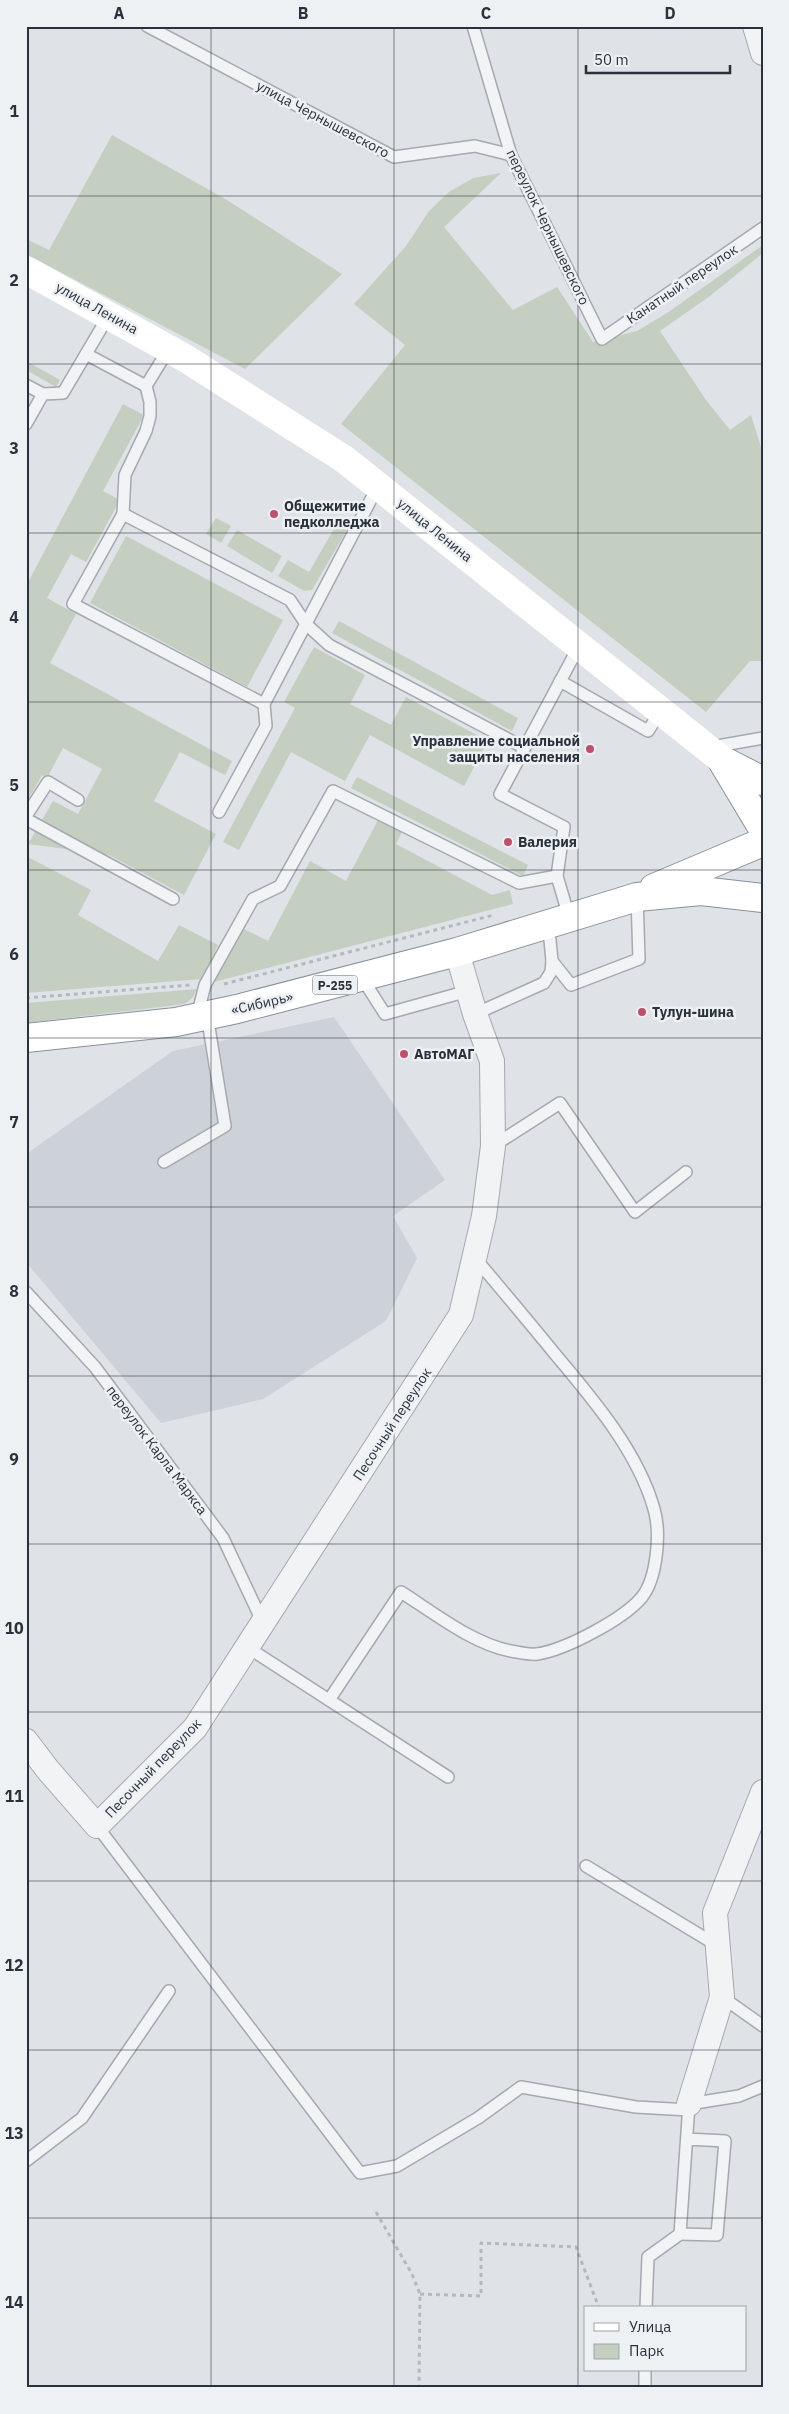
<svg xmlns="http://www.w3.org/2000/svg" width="789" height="2414" font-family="'IBM Plex Sans',sans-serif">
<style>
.built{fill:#cdd2d8}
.green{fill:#c5cfc1}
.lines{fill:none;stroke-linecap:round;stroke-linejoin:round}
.service-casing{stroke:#a5a9b0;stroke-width:14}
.minor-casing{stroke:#a5a9b0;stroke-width:26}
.trunk-casing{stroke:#88919b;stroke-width:30}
.path{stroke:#b5b9be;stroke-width:3;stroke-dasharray:4 4;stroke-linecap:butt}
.service{stroke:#f1f3f5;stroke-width:11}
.minor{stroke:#f1f3f5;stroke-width:24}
.secondary{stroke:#fff;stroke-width:28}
.trunk{stroke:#fff;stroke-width:28}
.grid{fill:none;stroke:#29313c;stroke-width:1;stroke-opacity:0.55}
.poi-dot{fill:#bf5069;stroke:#eef1f4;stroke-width:2}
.labels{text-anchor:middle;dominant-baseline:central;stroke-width:5;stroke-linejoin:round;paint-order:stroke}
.shield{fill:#eef1f4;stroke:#646b73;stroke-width:1}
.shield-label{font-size:12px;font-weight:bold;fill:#29313c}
.street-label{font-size:14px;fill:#29313c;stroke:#eef1f4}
.poi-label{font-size:14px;font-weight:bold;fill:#29313c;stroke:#eef1f4;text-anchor:start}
.neatline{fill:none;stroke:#29313c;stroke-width:2}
.grid-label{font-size:16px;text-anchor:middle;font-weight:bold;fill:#29313c}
</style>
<rect width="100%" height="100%" fill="#dfe2e6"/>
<polygon class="built" points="334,1017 445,1180 393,1216 417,1258 386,1321 263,1399 161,1423 26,1262 26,1154 173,1051"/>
<g class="green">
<polygon points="112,135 227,200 342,274 245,369 26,254 26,239 49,250"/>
<polygon points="501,173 444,227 513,310 557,287 593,342 637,331 667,313 763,245 763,253 710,296 660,331 706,400 730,430 751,415 763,454 763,661 750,661 706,712 341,424 405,345 354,304 406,246 429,211 449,192 473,178"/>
<polygon points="26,361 60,380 56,387 26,370"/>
<polygon points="123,404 144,415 103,491 120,500 86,562 71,554 47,598 76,614 50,663 232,761 225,775 180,752 154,801 216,834 184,895 109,855 28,844 53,801 78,814 102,769 63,748 47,778 42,775 29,798 26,797 26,586"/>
<polygon points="216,518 231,526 221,543 206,534"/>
<polygon points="338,522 348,528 312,590 304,591 278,576 288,560 309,572"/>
<polygon points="237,530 282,556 272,573 227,546"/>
<polygon points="126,536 283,620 247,687 90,603"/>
<polygon points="339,621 518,718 512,731 332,633"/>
<polygon points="314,647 365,675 350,704 391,725 406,697 488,741 464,786 370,735 345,781 291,752 239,850 223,842 295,708 284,702"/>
<polygon points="357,777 528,865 523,876 351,788"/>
<polygon points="378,820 402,832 396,844 492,895 510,890 513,904 214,982 244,929 268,941 310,861 346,881"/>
<polygon points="26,856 91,890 78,915 158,961 179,925 218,945 202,979 26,993"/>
<polygon points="197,989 193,997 185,1004 26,1023 26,1003"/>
</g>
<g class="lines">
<g class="service-casing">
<g id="service">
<polyline points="147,26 394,157 475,146 511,155"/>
<polyline points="473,26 511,155 602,339 763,228"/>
<polyline points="168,350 146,386 150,402 150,416 146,431 125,475 123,514 73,604 264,704"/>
<polyline points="86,354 146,386"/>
<polyline points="26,385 43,394"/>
<polyline points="26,424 43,394 63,393 109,315"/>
<polyline points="123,514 290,600 306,624 329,645 523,747"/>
<polyline points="560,681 648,731 661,710"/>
<polyline points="712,747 763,738"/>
<polyline points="219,812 266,726 264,704 378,486"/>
<polyline points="26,816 48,782 78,800"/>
<polyline points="26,819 173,899"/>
<polyline points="569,917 557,876 564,827 500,794 579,646"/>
<polyline points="552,961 571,985 639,959 637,897"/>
<polyline points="362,978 385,1014 468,991"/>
<polyline points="475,1014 544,983 551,972 552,961 550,940 545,924"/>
<polyline points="197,1016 205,985 253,899 280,886 333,791 519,883 557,876"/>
<polyline points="493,1146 560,1103 635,1212 686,1172"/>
<polyline points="164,1162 225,1126 207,1015"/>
<polyline points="26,1292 95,1367 223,1538 263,1623"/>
<polyline points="247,1647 448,1777"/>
<path d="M329,1700L401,1592C434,1613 473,1644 511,1651C518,1652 530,1655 537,1654C565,1650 624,1619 642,1597C657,1578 661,1533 654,1509C638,1452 593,1399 555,1354C529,1322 502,1290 475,1258"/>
<polyline points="97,1826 360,2173 397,2166 478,2118 521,2087 636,2107 689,2110"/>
<polyline points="586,1866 718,1946"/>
<polyline points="722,1997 763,2026"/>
<polyline points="687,2139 725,2141 717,2235 680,2234 689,2104 739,2096 763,2086"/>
<polyline points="26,2161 82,2118 169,1991"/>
<polyline points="646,2308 648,2257 680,2234"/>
<polyline points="645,2388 645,2370"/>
</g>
</g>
<g class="minor-casing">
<g id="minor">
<polyline points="755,26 763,53"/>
<polyline points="26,1741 48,1770 97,1826 195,1728 461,1315 484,1216 493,1146 492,1061 475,1014 457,952"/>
<polyline points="689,2104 722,1997 715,1913 763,1792"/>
</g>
</g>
<g class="trunk-casing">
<g id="trunk">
<polyline points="721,759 763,829"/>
<polyline points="724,761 763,781"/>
<polyline points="654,888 763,842"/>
<polyline points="26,1038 176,1022 237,1009 457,952 637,897 701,891 763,898"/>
</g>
</g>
<g class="path">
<polyline points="224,984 494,915"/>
<polyline points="26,998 190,985"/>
<polyline points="376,2212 412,2274 420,2294 419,2388"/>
<polyline points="420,2294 481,2296 481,2243 576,2247 599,2308"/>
</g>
<use href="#service" class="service"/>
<use href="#minor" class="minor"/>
<polyline class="secondary" points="26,270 185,358 344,459 721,759"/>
<use href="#trunk" class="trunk"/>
</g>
<path class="grid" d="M211,26V2388M394,26V2388M578,26V2388M26,196H763M26,364H763M26,533H763M26,702H763M26,870H763M26,1038H763M26,1207H763M26,1376H763M26,1544H763M26,1712H763M26,1881H763M26,2050H763M26,2218H763"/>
<g class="poi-dot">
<circle cx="274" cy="514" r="5"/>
<circle cx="590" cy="749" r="5"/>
<circle cx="508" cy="842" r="5"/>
<circle cx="642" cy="1012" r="5"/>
<circle cx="404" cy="1054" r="5"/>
</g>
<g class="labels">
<rect class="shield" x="312.5" y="975.5" width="45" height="19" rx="4"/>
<g class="shield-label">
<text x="335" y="985">Р-255</text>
</g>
<g class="street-label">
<text transform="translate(323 119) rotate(28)">улица Чернышевского</text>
<text transform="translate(548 227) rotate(64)">переулок Чернышевского</text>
<text transform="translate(682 284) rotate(-34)">Канатный переулок</text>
<text transform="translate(97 308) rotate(29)">улица Ленина</text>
<text transform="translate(435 530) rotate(39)">улица Ленина</text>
<text transform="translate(262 1003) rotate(-13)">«Сибирь»</text>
<text transform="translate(392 1424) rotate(-57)">Песочный переулок</text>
<text transform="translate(157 1450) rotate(53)">переулок Карла Маркса</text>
<text transform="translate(153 1768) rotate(-46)">Песочный переулок</text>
</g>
<g class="poi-label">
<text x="284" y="506">Общежитие<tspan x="284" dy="16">педколледжа</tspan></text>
<text x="580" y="741" text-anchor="end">Управление социальной<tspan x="580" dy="16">защиты населения</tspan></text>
<text x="518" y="842">Валерия</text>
<text x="652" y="1012">Тулун-шина</text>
<text x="414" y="1054">АвтоМАГ</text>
</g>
</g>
<rect width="789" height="2414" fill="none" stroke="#eef1f4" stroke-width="55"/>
<rect x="584" y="2306" width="162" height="65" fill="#eef1f4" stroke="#9fa4aa"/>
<rect x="594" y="2323" width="25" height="8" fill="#ffffff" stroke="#9fa4aa"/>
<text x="629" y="2332" font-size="15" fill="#29313c">Улица</text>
<rect x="594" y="2344" width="25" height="15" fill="#c5cfc1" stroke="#9fa4aa"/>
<text x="629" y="2356" font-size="15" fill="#29313c">Парк</text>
<path d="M586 65v8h144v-8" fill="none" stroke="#29313c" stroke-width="2.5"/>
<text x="594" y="65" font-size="15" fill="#29313c" stroke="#eef1f4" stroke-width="4" paint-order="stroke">50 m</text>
<rect x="28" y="28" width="734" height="2358" class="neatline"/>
<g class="grid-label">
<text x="119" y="19">A</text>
<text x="303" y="19">B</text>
<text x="486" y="19">C</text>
<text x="670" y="19">D</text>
<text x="14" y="117">1</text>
<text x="14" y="286">2</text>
<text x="14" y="454">3</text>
<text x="14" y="623">4</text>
<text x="14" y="791">5</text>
<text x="14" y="960">6</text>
<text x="14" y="1128">7</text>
<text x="14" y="1297">8</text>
<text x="14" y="1465">9</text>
<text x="14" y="1634">10</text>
<text x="14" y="1802">11</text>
<text x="14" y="1971">12</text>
<text x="14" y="2139">13</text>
<text x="14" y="2308">14</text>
</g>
</svg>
